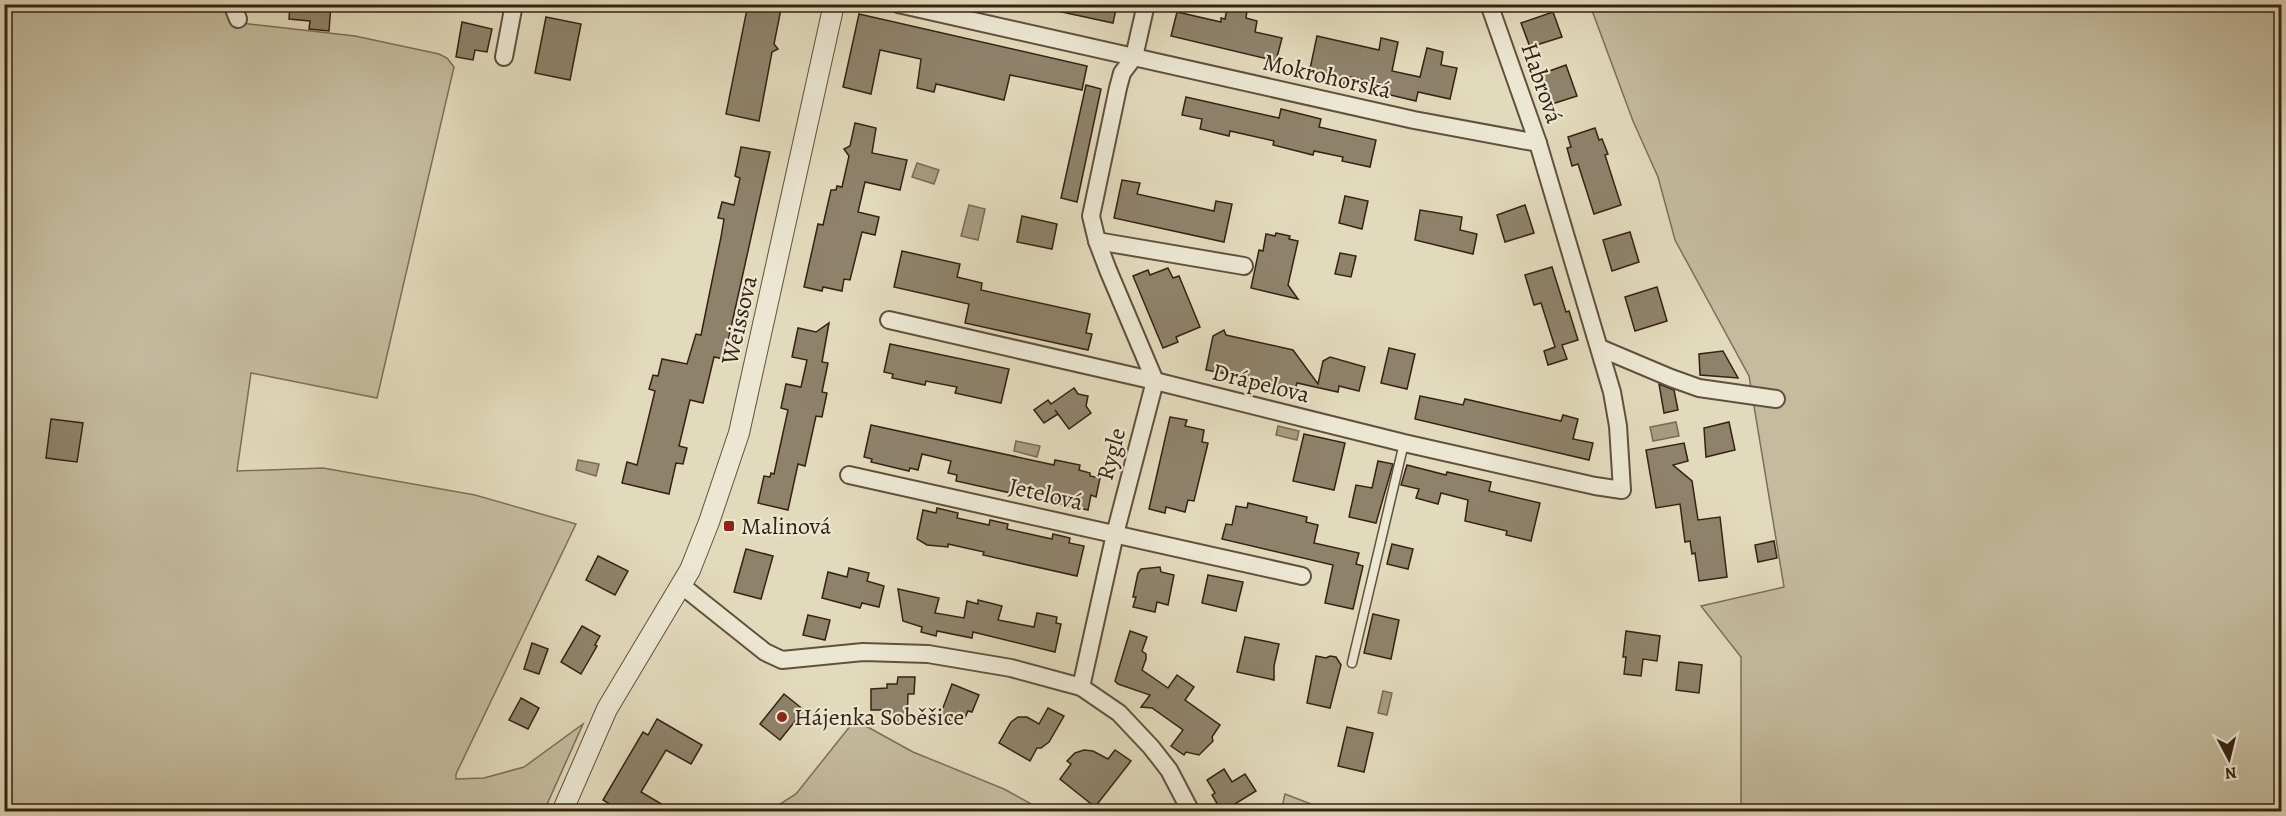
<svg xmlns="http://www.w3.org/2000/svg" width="2286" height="816" font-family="Alegreya,serif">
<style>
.green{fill:#c5bb9f;stroke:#7e6e59;stroke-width:1.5}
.water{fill:#a89b83;stroke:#7a6b56;stroke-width:1.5}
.building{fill:#8f826b;stroke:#362213;stroke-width:1.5}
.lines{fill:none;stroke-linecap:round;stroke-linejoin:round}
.service-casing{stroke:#61503d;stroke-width:11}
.minor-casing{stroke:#61503d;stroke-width:20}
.tertiary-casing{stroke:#61503d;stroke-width:22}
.service{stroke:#ece7d3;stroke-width:8}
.minor{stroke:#ece7d3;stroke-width:16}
.tertiary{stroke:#ece7d3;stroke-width:20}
.poi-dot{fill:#8f2418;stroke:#ece7d3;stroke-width:2}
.labels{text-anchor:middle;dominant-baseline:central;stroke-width:4.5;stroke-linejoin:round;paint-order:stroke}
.street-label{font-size:24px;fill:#362213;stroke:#ece7d3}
.poi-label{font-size:24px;fill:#362213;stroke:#ece7d3;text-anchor:start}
</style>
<rect width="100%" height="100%" fill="#e2dabc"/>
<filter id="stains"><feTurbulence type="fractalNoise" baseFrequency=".00333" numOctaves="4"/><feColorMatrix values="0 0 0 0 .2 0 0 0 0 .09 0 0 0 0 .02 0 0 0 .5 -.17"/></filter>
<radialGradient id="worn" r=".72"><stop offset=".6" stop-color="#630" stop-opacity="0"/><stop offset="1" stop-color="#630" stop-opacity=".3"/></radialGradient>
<g class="green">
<polygon points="4,5 224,5 232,22 355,36 439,54 447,58 454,67 377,398 251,373 237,471 323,468 475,495 576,524 456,774 456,779 484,778 524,767 583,724 544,811 5,811"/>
<polygon points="1590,5 2281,5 2281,811 1741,811 1741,657 1701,606 1784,587 1749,376 1675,240 1658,177 1633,121"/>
<polygon points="855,720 913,752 1004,789 1044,811 769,811 796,794"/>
<polygon points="1285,794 1329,811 1281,811"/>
</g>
<g class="water">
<polygon points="917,163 939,170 934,184 912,177"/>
<polygon points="969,205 985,209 978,240 961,236"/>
<polygon points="1676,422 1679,436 1653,441 1650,427"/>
<polygon points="1278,426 1299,431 1297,440 1276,435"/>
<polygon points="1016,441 1040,446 1037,457 1014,451"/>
<polygon points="578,460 599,464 596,476 576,470"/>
<polygon points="1383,691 1392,693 1387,715 1378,713"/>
</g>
<g class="building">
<polygon points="290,4 331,4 329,31 309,29 310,21 289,19"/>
<polygon points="748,4 782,4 774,44 778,49 772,52 759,121 726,114"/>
<polygon points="1058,4 1117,4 1113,23 1057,11"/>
<polygon points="1228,4 1248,4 1246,18 1257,21 1255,32 1282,38 1276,61 1171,36 1177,12 1221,22 1221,18 1225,19"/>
<polygon points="1553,12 1562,37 1530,47 1521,23"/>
<polygon points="859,14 1087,66 1082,90 1010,75 1004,100 936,84 934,92 917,88 921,59 880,50 871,94 843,87"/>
<polygon points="546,17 581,24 570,80 535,73"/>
<polygon points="462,22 492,29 487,52 475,50 473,60 456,57"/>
<polygon points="1317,36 1379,50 1381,38 1398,42 1392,71 1420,77 1427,48 1443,52 1441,65 1457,68 1450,99 1418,92 1416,101 1386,94 1388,85 1350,77 1348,85 1334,82 1336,75 1310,69"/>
<polygon points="1566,65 1577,96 1552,104 1541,74"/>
<polygon points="1086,85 1101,89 1077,202 1061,198"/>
<polygon points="1186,97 1279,118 1281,109 1321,119 1319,127 1376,140 1370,167 1342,161 1343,157 1314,151 1313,155 1273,145 1274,141 1230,131 1229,136 1200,129 1202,119 1182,115"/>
<polygon points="855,123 876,128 872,153 907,160 900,190 865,182 858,212 879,217 875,235 862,232 850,280 844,279 842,291 823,287 822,291 804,287 818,224 823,225 831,190 836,190 837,186 842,187 849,156 844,149 850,146"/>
<polygon points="1595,128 1599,140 1602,139 1608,154 1605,155 1621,205 1594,214 1578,164 1572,166 1567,148 1571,147 1568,137"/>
<polygon points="741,147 770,152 724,359 714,357 703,403 690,400 679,446 687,448 683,464 676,463 669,494 622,483 627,462 637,465 655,391 649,389 653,375 658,376 662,359 687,364 696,334 701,335 721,237 724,219 718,218 722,202 734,205 740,178 735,176"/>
<polygon points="1122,180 1140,183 1137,194 1214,211 1216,201 1232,204 1224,242 1114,218"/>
<polygon points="1345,196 1368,201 1362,229 1339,223"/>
<polygon points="1525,205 1534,233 1505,242 1497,215"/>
<polygon points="1420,210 1462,217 1460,230 1477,234 1473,254 1415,240"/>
<polygon points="1022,216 1057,224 1052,249 1017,242"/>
<polygon points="1630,232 1639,262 1612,271 1603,240"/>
<polygon points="1276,233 1290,236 1289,239 1298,241 1288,285 1298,299 1251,288 1259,250 1263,251 1266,234 1275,236"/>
<polygon points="902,251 960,264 957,277 982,283 981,290 1090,314 1086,333 1092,334 1088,350 965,323 969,304 894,287"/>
<polygon points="1340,253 1356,256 1351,277 1335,274"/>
<polygon points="1552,267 1566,312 1569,311 1578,340 1562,345 1567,359 1548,365 1544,351 1555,347 1541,303 1534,305 1525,275"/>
<polygon points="1168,268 1173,278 1179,276 1200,327 1176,337 1178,342 1163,348 1133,276 1148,270 1150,275"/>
<polygon points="1657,287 1667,321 1635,331 1625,297"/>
<polygon points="829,323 822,362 828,363 822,392 827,393 822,417 816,416 805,466 798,464 788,510 758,503 764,476 770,477 771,473 774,474 788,410 781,408 786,384 801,387 807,360 792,357 798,328 816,332"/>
<polygon points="1224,330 1226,335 1293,350 1318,384 1323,361 1330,357 1365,367 1359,391 1339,386 1338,392 1297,383 1295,390 1258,382 1258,386 1239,381 1240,378 1233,375 1206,370 1213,336"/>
<polygon points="890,344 1009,369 1001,403 955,393 957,387 926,381 925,385 892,378 893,374 884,372"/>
<polygon points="1389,348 1415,354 1407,389 1381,383"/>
<polygon points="1723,351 1738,378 1700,375 1699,354"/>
<polygon points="1659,384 1674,390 1678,410 1664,413"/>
<polygon points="1074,388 1078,394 1088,396 1086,406 1091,413 1069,429 1055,410 1058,414 1044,423 1034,410 1048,400 1051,404"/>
<polygon points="1420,396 1463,405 1465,399 1561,421 1563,415 1578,419 1573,439 1593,443 1589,460 1415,419"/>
<polygon points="1170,417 1187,420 1185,426 1204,430 1202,442 1208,443 1194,501 1188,500 1185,512 1166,507 1165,513 1149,509"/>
<polygon points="51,419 83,423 77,462 46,458"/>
<polygon points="1729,422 1735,450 1706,457 1704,428"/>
<polygon points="871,425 1054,465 1055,460 1080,465 1079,470 1090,473 1090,476 1100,478 1096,497 1091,495 1088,510 956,481 957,475 948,473 951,461 922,454 918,470 910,468 909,471 871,462 872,459 864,457"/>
<polygon points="1304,434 1345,443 1334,490 1293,481"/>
<polygon points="1684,443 1688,461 1673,465 1692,481 1698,520 1720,517 1727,577 1699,581 1695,553 1692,554 1690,541 1685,542 1680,504 1656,508 1646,450"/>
<polygon points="1378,461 1393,464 1376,523 1349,517 1356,485 1372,488"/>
<polygon points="1407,465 1446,475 1447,472 1491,482 1489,491 1540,503 1531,541 1506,535 1507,531 1465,521 1468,500 1441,493 1438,504 1416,498 1419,489 1401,485"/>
<polygon points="1248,503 1307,517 1306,522 1318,525 1314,543 1359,553 1356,564 1363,566 1353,609 1325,603 1333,565 1222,539 1226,524 1232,525 1236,506 1247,508"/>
<polygon points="937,508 958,513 957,518 989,525 990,520 1008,524 1007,529 1052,539 1053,534 1070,538 1069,543 1084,546 1077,576 983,555 984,552 948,544 948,547 927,545 917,539 923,510 936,513"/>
<polygon points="1774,541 1777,558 1758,562 1755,545"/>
<polygon points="1392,544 1413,549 1408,569 1387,564"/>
<polygon points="746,549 773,556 761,599 734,592"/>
<polygon points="598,556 628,571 615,595 586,580"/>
<polygon points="1160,567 1161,572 1174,575 1168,605 1157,602 1155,612 1133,607 1136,597 1133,597 1138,573 1141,569"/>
<polygon points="849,568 869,573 867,581 884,586 879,607 862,603 860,608 822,598 828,572 847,577"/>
<polygon points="1208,575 1243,582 1236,611 1202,603"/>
<polygon points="898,589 939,598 935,613 964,618 967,601 978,604 978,600 1002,606 998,620 1034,627 1037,613 1057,617 1056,623 1061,624 1055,652 973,632 972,638 937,631 936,636 921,632 922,627 903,621"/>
<polygon points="1373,614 1399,620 1391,659 1364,653"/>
<polygon points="808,615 830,620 825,640 803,635"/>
<polygon points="582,626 600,636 595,645 597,646 581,674 561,662"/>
<polygon points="1130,631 1147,637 1142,651 1146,654 1146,659 1142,670 1168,688 1177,675 1194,687 1185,700 1220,725 1212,737 1213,741 1199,755 1186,752 1184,755 1171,746 1183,730 1152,708 1141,707 1150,695 1118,684 1115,681"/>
<polygon points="1626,631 1660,636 1657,661 1643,659 1641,676 1624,674 1626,657 1623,657"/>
<polygon points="1245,637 1279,644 1274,666 1274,680 1237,672"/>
<polygon points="532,643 548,649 539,674 524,669"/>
<polygon points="1316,656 1326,658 1330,656 1336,657 1341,665 1330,708 1307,703"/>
<polygon points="1679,662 1702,665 1699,693 1676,690"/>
<polygon points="898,677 915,677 914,694 908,694 907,722 886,722 886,710 871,710 871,689 887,688 887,684 897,684"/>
<polygon points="952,684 979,695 972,712 968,711 963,722 957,720 951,722 948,716 941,713"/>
<polygon points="784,694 804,710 780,740 760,724"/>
<polygon points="521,698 539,708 528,729 509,720"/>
<polygon points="1048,708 1064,716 1049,742 1041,748 1037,748 1030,761 999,743 1011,722 1018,717 1027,717 1039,724"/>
<polygon points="657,719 702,745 691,764 666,750 641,792 675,812 622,812 603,800 643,732 648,735"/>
<polygon points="1347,727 1373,733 1364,772 1338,766"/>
<polygon points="1084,750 1093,751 1108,759 1115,750 1131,761 1095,807 1060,779 1071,764 1067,761 1075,753"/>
<polygon points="1224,769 1232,782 1245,774 1256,791 1222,812 1212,795 1215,793 1207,780"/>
</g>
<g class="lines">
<g class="service-casing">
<polyline id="service" points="1352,663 1404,443"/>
</g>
<g class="minor-casing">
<g id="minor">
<polyline points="232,4 238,19"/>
<polyline points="898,4 1414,120 1538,143"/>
<polyline points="504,57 514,4"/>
<polyline points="1097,241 1244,266"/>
<polyline points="889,320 1155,381 1404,443 1595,486 1622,490 1618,426 1612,392 1538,143 1489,4"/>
<polyline points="1600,348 1671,378 1699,388 1776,399"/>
<polyline points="849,475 1302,576"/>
<polyline points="681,585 765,652 782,660 863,652 928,654 1011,668 1081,687 1119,713 1151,747 1169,770 1191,812"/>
<polyline points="1081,687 1115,534 1155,381 1108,270 1097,241 1091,216 1118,88 1122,73 1134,57 1146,4"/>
</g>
</g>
<g class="tertiary-casing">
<polyline id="tertiary" points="562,812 607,709 690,570 709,522 739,433 834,4"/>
</g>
<use href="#service" class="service"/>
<use href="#minor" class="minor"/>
<use href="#tertiary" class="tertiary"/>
</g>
<g class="poi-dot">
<rect x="723" y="520" width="12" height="12" rx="3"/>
<circle cx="782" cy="717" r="6"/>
</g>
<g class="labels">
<g class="street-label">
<text transform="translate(1327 76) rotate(13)">Mokrohorská</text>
<text transform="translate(1542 83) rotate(71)">Habrová</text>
<text transform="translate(739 320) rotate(-77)">Weissova</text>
<text transform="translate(1261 383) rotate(14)">Drápelova</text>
<text transform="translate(1111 454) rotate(-75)">Rygle</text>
<text transform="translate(1046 494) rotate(13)">Jetelová</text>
</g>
<g class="poi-label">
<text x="741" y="526">Malinová</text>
<text x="794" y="717">Hájenka Soběšice</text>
</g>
</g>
<rect width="2286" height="816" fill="none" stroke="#e2dabc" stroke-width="24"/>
<rect x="6" y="6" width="2274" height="804" fill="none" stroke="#362213" stroke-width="3"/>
<rect x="12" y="12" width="2262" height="792" fill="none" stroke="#362213" stroke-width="1.5"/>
<g transform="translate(2229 759) rotate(173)" stroke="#ece7d3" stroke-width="4.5" paint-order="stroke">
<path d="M0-4.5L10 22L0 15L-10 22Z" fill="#362213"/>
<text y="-9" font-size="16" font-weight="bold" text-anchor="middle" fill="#362213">N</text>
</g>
<rect width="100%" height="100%" filter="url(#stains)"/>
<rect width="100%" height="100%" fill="url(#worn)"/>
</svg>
